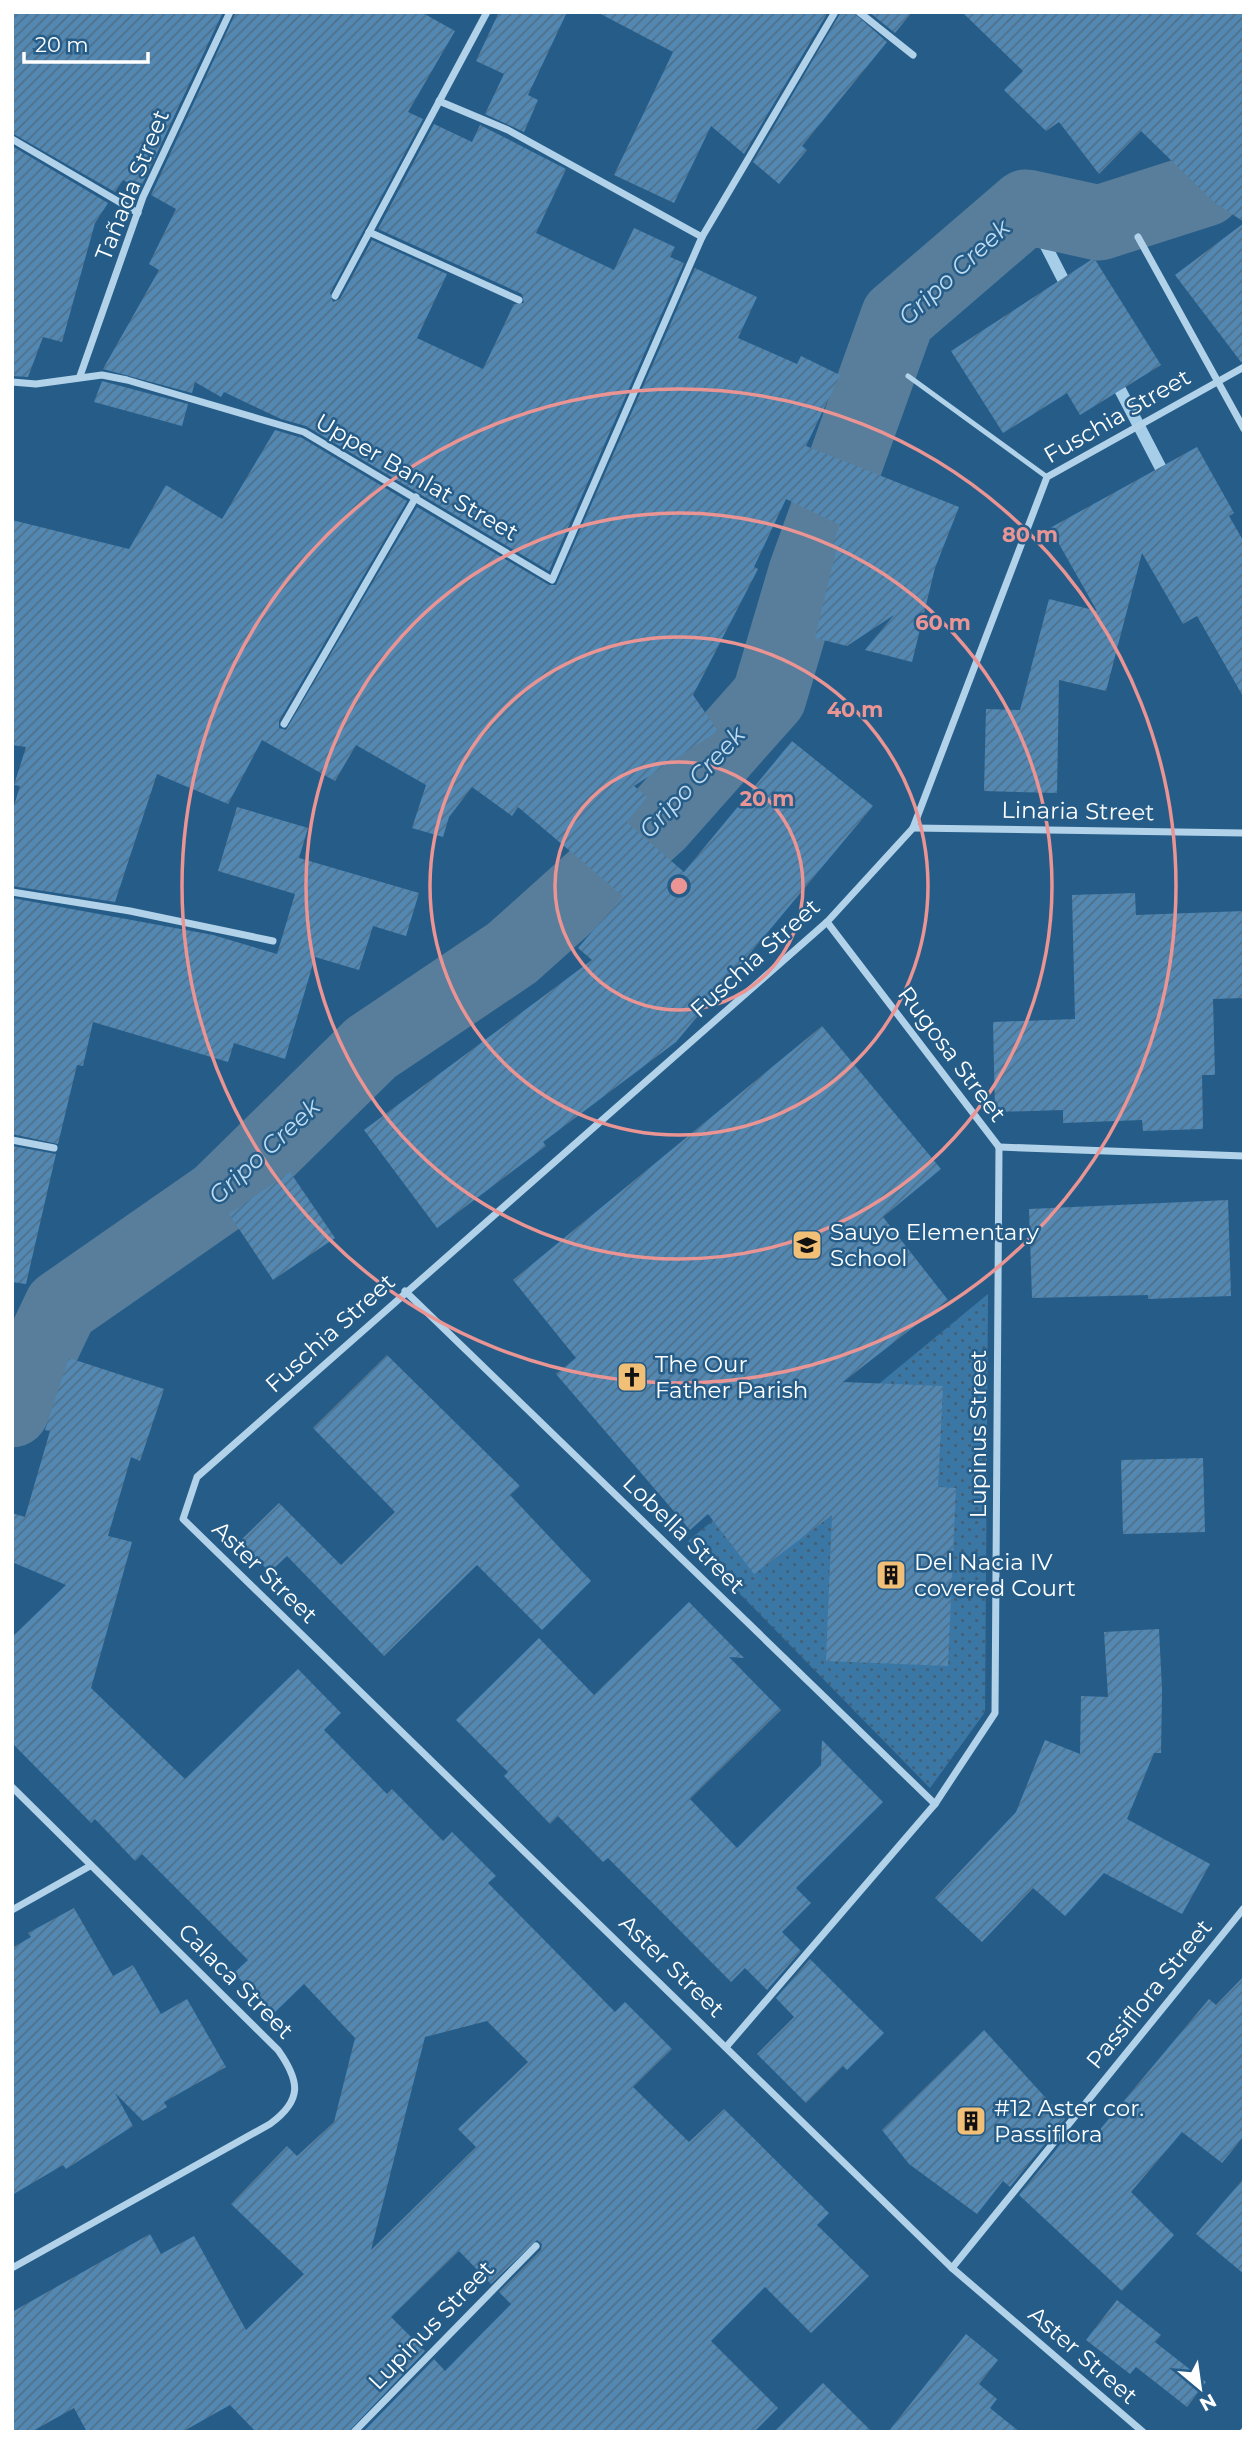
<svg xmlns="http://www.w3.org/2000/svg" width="1256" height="2444" font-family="Montserrat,sans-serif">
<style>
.park{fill:url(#park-dots)}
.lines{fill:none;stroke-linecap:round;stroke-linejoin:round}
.stream{stroke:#a7cee9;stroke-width:12}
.river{stroke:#587e9b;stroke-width:75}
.building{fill:url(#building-hatch);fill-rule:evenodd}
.service{stroke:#b2d2e9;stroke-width:5}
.minor{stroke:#b2d2e9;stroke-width:7}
.ring{fill:none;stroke:#ea9494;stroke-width:3.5}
.labels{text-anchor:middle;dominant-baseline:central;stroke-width:5;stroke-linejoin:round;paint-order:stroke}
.street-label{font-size:23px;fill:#fff;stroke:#265d88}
.poi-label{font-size:23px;fill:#fff;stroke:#265d88;text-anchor:start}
.water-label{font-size:24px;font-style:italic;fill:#bedbf0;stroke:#265d88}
.centre{fill:#ea9494;stroke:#265d88;stroke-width:3.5}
.ring-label{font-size:21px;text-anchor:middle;font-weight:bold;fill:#ea9494;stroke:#265d88;stroke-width:5;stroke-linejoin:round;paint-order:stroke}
</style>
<defs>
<pattern id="park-dots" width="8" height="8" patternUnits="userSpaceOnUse" patternTransform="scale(1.75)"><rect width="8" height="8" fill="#3b77a5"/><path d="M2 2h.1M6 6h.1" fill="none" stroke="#445f74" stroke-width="1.8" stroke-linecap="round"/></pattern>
<pattern id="building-hatch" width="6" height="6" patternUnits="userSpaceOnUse" patternTransform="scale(1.75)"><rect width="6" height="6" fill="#5388b2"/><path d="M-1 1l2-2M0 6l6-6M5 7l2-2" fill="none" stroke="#507089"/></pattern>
</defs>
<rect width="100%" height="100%" fill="#265d88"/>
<polygon class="park" points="988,1294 985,1712 930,1788 688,1541"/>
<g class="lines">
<g class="stream">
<polyline points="1026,207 1070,293"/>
<polyline points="1114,378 1167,480"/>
</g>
<polyline class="river" points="12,1410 61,1307 219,1197 371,1048 512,953 658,822 769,697 806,572 898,317 1026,207 1099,223 1205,189 1244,136"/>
</g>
<g class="building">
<polygon points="12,12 223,12 140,189 123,180 115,192 12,133"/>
<polygon points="236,12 421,12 455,31 408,112 423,119 330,293 333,302 340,299 372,240 447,274 417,338 483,369 514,304 524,303 522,294 378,229 434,124 472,142 480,125 566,169 536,233 614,270 634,228 675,247 670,257 684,263 549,571 306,426 281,419 224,392 221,397 195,382 192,393 103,369 159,270 149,264 176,209 151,195"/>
<polygon points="499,12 567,12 528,95 538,100 524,132 485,114 504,74 476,61"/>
<polygon points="597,12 828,12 744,154 711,126 674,203 614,175 673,52"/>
<polygon points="841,12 853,12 887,42 802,146 807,150 779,184 753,162"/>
<polygon points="869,12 912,12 895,33"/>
<polygon points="962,12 1244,12 1244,222 1214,202 1141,131 1099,174 1059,122 1046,131 1004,90 1023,71"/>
<polygon points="12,146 108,203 95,223 62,342 43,337 28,377 12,376"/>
<polygon points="1244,223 1244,361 1241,362 1175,275"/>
<polygon points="1094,258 1161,365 1080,415 1067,393 1003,433 951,351"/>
<polygon points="695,268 757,297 738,338 797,364 801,356 840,375 806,446 959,507 935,568 912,662 865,650 894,615 847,646 815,638 837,547 832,545 840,525 786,499 754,567 758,569 693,695 718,731 634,786 647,797 626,822 684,872 792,741 873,806 676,1042 543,1142 546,1146 437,1228 364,1130 592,960 578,948 623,896 518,807 512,816 472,787 449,817 443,837 412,828 426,785 356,745 335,781 262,740 228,804 157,774 115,902 12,886 12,812 20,786 14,785 26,747 12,745 12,520 129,549 166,485 222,519 275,430 302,438 407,501 279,721 279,728 286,730 417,507 549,585 556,585"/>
<polygon points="102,381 188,404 182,426 94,402"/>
<polygon points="1197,447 1234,513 1229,516 1244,542 1244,698 1197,616 1183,624 1142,553 1106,691 1059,680 1057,793 984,791 986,709 1020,710 1049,599 1097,611 1050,528"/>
<polygon points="237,807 308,828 299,858 419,893 406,936 373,926 359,970 315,957 285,1059 234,1043 228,1062 93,1022 83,1066 77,1065 58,1144 12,1134 12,898 213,935 277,954 295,894 218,871"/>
<polygon points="1135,893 1136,915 1244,911 1244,998 1213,999 1215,1075 1202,1075 1203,1129 1143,1131 1142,1120 1063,1123 1063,1110 995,1112 993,1022 1075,1019 1072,895"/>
<polygon points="822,1026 941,1169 883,1217 948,1300 843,1382 943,1386 938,1487 956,1488 948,1666 826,1661 832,1515 754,1574 708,1514 690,1530 556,1374 576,1358 513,1280"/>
<polygon points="12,1146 56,1154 26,1284 12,1282"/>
<polygon points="290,1172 335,1238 273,1280 229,1214"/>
<polygon points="1228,1200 1231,1296 1148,1299 1148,1295 1032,1298 1029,1209"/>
<polygon points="387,1355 520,1486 510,1495 591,1581 542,1630 477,1565 384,1656 287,1556 270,1572 239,1542 279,1503 341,1565 395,1512 313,1428"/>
<path d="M69,1358L164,1389L140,1461L131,1457L108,1536L132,1542L91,1688L185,1779L298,1669L341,1713L324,1730L387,1794L392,1789L443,1841L452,1832L496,1876L488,1883L615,2012L625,2002L672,2049L633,2087L689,2142L724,2109L829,2213L817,2225L869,2276L811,2333L765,2287L711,2341L778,2408L754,2432H363L434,2359L445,2371L511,2304L499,2292L541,2250L542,2244L537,2240L491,2284L459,2251L391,2317L425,2351L348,2432H256L230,2405L182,2432H87L74,2408L31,2432H12V2312L150,2234L161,2254L194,2236L246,2330L304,2274L231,2204L287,2146L297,2156L334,2122L355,2038L304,1984L274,2013L234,1973L248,1960L142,1854L135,1861L95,1819L91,1823L12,1743V1637L66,1585L12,1562V1513L25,1517L50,1431L45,1430ZM487,2021L528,2062L458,2129L476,2147L371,2250L425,2037Z"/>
<polygon points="1203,1458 1205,1532 1123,1534 1121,1460"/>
<polygon points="689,1602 744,1658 729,1657 781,1710 690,1799 737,1848 821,1765 822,1740 883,1802 796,1888 811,1903 782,1932 801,1951 767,1990 745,1968 731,1982 608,1858 603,1862 558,1816 550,1824 504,1776 508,1772 456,1720 539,1638 594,1695"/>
<polygon points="1159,1629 1162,1690 1161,1753 1154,1753 1127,1819 1210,1864 1182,1914 1104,1873 1065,1916 1033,1888 982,1942 935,1898 1016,1812 1045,1740 1080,1754 1081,1696 1108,1697 1104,1632"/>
<polygon points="74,1908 113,1976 133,1965 161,2014 187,1999 226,2067 164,2102 167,2107 143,2121 115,2093 133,2126 66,2169 63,2165 12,2195 12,1948 31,1937 28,1933"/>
<polygon points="810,1959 884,2033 847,2070 843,2066 806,2103 757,2054 794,2017 776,1998"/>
<polygon points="1244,1976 1244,2136 1222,2163 1182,2132 1131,2192 1174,2235 1122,2291 1019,2195 1073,2129 1087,2145 1209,1999 1216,2005"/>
<polygon points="984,2030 1065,2119 1010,2187 1003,2181 977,2214 909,2164 882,2130"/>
<polygon points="1244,2178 1244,2274 1196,2234"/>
<polygon points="1117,2300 1161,2335 1155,2342 1206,2382 1187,2407 1136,2367 1130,2374 1086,2340"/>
<polygon points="966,2334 998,2360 979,2384 997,2399 990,2408 1020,2432 888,2432"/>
<polygon points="823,2383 872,2432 774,2432"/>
</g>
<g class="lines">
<polyline class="service" points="908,376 1047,477"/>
<g class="minor">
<polyline points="859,12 913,55"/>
<polyline points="439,101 508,130 702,237"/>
<polyline points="12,139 138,213"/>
<polyline points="369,232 519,300"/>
<polyline points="1138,237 1244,429"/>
<polyline points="335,296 487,12"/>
<polyline points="80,376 143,197 230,12"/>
<polyline points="12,382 36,384 102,375 127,380 304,432 552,580 702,237 835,12"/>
<polyline points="284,724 416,497"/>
<polyline points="913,828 1244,833"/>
<polyline points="12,892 130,911 273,941"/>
<polyline points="827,922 999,1147"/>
<polyline points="12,1140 54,1148"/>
<polyline points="999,1147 1244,1156"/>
<polyline points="405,1291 935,1804"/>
<path d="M12,1787L278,2050C300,2081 303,2100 270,2124L12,2268"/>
<polyline points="12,1910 90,1866"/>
<polyline points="727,2046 935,1804 995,1713 999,1147"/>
<polyline points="952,2268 1244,1908"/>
<polyline points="354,2432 536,2246"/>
<polyline points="1143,2432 952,2268 183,1519 197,1477 827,922 913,828 1047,477 1244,367"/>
<polyline points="1243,2432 1244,2431"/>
</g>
</g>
<g class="ring">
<circle cx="679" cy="886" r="124"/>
<circle cx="679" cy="886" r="249"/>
<circle cx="679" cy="886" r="373"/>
<circle cx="679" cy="886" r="497"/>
</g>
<defs>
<g id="school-square" transform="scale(1.575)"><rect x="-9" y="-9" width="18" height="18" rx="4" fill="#f2bf77" stroke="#265d88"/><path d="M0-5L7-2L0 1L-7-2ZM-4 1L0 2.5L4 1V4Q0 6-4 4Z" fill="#111"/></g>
<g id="church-square" transform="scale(1.575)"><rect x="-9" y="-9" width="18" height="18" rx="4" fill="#f2bf77" stroke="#265d88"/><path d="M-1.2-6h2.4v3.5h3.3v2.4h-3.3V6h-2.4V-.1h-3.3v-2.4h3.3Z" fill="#111"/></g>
<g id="building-square" transform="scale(1.575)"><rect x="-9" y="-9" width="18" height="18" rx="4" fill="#f2bf77" stroke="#265d88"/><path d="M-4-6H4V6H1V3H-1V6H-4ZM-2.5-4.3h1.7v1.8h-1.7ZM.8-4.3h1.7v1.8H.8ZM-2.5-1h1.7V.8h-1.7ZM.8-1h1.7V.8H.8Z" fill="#111"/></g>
</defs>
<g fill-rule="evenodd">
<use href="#school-square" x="807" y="1245"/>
<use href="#church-square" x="632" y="1377"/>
<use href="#building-square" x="891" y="1575"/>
<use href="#building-square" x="971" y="2121"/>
</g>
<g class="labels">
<g class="street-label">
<text transform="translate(132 185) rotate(-68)">Tañada Street</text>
<text transform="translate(1117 416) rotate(-30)">Fuschia Street</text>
<text transform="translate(417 477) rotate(30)">Upper Banlat Street</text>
<text transform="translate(1078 811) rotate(1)">Linaria Street</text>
<text transform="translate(755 958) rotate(-42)">Fuschia Street</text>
<text transform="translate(952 1054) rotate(53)">Rugosa Street</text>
<text transform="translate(330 1333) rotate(-42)">Fuschia Street</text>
<text transform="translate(978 1434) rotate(-90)">Lupinus Street</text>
<text transform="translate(684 1534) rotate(44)">Lobella Street</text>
<text transform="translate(265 1572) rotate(44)">Aster Street</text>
<text transform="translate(672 1966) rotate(44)">Aster Street</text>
<text transform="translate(236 1981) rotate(45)">Calaca Street</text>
<text transform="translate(1149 1994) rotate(-51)">Passiflora Street</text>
<text transform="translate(431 2325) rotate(-46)">Lupinus Street</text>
<text transform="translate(1083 2355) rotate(41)">Aster Street</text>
</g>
<g class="poi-label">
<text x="830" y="1232">Sauyo Elementary<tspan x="830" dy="26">School</tspan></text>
<text x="655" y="1364">The Our<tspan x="655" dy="26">Father Parish</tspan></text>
<text x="914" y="1562">Del Nacia IV<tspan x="914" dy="26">covered Court</tspan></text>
<text x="994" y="2108">#12 Aster cor.<tspan x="994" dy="26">Passiflora</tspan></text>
</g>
<g class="water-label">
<text transform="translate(954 272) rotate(-43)">Gripo Creek</text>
<text transform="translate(692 782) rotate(-47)">Gripo Creek</text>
<text transform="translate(264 1151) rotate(-43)">Gripo Creek</text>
</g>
</g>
<circle cx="679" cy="886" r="10" class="centre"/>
<g class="ring-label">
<text x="1030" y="542">80 m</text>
<text x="943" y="630">60 m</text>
<text x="855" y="717">40 m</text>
<text x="767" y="806">20 m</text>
</g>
<rect width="1256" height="2444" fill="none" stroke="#ffffff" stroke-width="28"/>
<g transform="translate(1200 2388) rotate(151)" stroke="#265d88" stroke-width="5" paint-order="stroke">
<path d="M0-5L12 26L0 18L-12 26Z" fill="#ffffff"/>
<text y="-10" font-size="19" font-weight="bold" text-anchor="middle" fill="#ffffff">N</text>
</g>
<path d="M24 52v10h124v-10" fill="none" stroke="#ffffff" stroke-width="3.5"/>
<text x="35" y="52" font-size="21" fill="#ffffff" stroke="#265d88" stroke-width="5" paint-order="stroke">20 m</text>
</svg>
